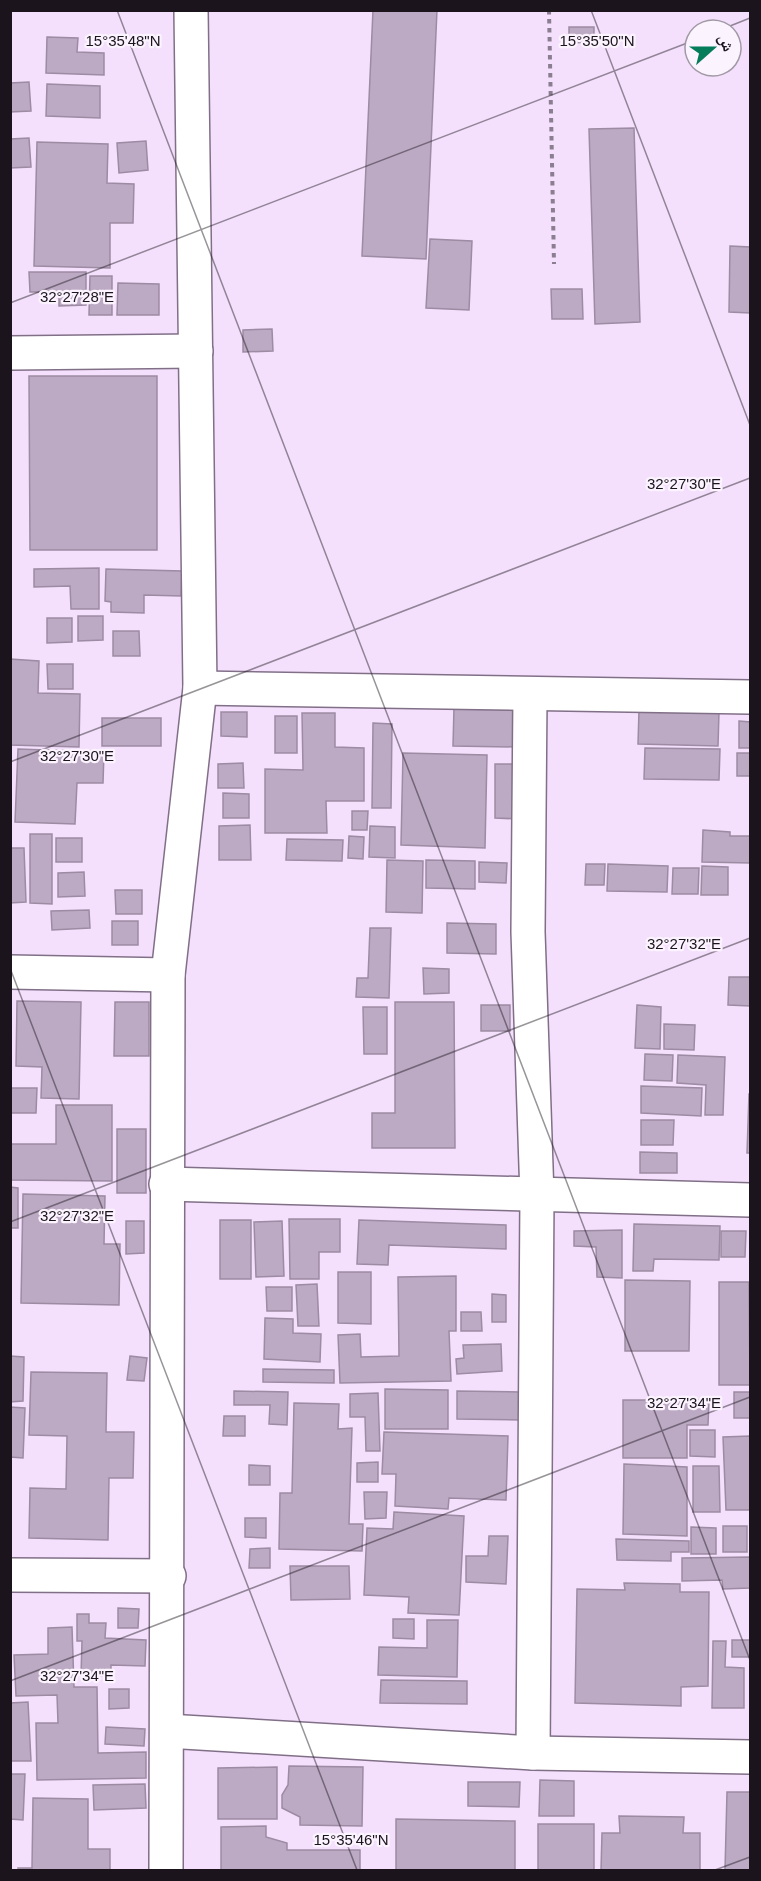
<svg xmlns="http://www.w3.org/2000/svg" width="761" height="1881" font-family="Helvetica,'Noto Naskh Arabic',sans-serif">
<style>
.building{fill:#bca9c3;stroke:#9d8aa3;stroke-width:1.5}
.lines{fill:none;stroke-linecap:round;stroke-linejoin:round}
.street-casing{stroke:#816f87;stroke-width:36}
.path{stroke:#8b7e91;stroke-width:4;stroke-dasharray:4.5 4.5;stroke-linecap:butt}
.street{stroke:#fff;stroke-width:33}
.ticks{fill:none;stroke:#1b141d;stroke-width:1.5;stroke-opacity:0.45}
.ticks-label{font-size:15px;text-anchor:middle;fill:#1b141d;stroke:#fbf3fe;stroke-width:4.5;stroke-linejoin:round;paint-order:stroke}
</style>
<rect width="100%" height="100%" fill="#f4e0fc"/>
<g class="building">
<polygon points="373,10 437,10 426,259 362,256"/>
<polygon points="569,27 594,27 594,42 569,43"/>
<polygon points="47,37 78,38 77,52 104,53 104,75 46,73"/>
<polygon points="29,82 31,111 10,112 10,83"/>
<polygon points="47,84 100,86 100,118 46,116"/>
<polygon points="634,128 640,322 595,324 589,129"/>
<polygon points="29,138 31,167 10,168 10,139"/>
<polygon points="146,141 148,170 119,173 117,143"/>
<polygon points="37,142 108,144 107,183 134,184 133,223 110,223 110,268 34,266"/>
<polygon points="430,239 472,241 469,310 426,308"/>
<polygon points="730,246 750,247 750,313 729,312"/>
<polygon points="29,272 86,272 86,305 59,306 59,292 30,292"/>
<polygon points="90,276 112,276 112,315 89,315"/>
<polygon points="118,283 159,284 159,315 117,315"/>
<polygon points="551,289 582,289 583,319 552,319"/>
<polygon points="272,329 273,351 243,352 243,330"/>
<polygon points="29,376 157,376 157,550 30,550"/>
<polygon points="99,568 99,609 71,609 70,586 34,587 34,569"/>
<polygon points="106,569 182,571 181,596 144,595 144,613 111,612 111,602 105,601"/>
<polygon points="78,616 103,616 103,640 78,641"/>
<polygon points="47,618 72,618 72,642 47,643"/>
<polygon points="113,631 139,631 140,656 113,656"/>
<polygon points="10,659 39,661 38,693 80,694 79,747 10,745"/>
<polygon points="47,664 73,664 73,689 48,689"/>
<polygon points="454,707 517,709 516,747 453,746"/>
<polygon points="639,710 719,712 718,746 638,744"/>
<polygon points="221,712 247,712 247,737 221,736"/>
<polygon points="302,713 335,713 335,747 364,748 364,801 326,801 327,833 265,833 265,769 303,770"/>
<rect x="275" y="716" width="22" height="37"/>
<rect x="102" y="718" width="59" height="28"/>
<polygon points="739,721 750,722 750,748 739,748"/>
<polygon points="373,723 392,724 391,808 372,808"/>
<polygon points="645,748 720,749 719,780 644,779"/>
<polygon points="18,749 104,752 103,783 77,783 75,824 15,822"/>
<polygon points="403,753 487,755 485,848 401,845"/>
<rect x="737" y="753" width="13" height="23"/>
<polygon points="243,763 244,788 218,788 218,764"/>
<polygon points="495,764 519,764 519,819 495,818"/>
<polygon points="223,793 249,794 249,818 223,818"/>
<polygon points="352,811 368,811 367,830 352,830"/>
<polygon points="250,825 251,860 219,860 219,826"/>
<polygon points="370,826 395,827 395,858 369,857"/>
<polygon points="703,830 730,832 730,836 750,836 750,863 702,862"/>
<polygon points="30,834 52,834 52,904 30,903"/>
<polygon points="349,836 364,837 363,859 348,858"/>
<rect x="56" y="838" width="26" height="24"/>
<polygon points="287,839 343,840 342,861 286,860"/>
<polygon points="10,848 24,848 26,902 10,903"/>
<polygon points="387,860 423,861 422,913 386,912"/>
<polygon points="426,860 475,861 475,889 426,888"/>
<polygon points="479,862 507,863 506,883 479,882"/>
<polygon points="586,864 605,864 604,885 585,885"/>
<polygon points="608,864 668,866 667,892 607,891"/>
<polygon points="702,866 728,867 728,895 701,895"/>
<polygon points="673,868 699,868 698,894 672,894"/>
<polygon points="84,872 85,896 58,897 58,873"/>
<polygon points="115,890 142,890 142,914 116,914"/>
<polygon points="89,910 90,928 52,930 51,911"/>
<rect x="112" y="921" width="26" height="24"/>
<polygon points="447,923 496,924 496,954 447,953"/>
<polygon points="370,928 391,928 389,998 356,997 357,978 368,978"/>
<polygon points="423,968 449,969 449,993 424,994"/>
<polygon points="729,977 750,977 750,1006 728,1005"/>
<polygon points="17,1001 81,1002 79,1099 41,1098 42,1067 16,1066"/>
<polygon points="115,1002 149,1002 149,1056 114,1056"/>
<polygon points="395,1002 454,1002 455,1148 372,1148 372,1113 395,1113"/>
<rect x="481" y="1005" width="29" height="26"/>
<polygon points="637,1005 661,1007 660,1049 635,1048"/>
<polygon points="363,1007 387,1007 387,1054 364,1054"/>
<polygon points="664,1024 695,1025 694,1050 664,1049"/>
<polygon points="645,1054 673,1055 672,1081 644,1080"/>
<polygon points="678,1055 725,1057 723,1115 705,1115 706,1085 677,1083"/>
<polygon points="641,1086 702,1088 701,1116 641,1113"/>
<polygon points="10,1088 37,1088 36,1113 10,1113"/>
<polygon points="749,1094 750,1094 750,1153 747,1153"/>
<polygon points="56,1105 112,1105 112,1181 10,1180 10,1144 56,1144"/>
<polygon points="641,1120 674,1120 673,1145 641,1145"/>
<rect x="117" y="1129" width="29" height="64"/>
<polygon points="640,1152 677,1153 677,1173 640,1173"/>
<polygon points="10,1187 18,1188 18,1228 10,1228"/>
<polygon points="23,1194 105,1196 104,1244 120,1244 119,1305 21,1303"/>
<polygon points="289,1219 340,1219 340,1252 319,1252 319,1279 290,1279"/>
<rect x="220" y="1220" width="31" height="59"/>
<polygon points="359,1220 506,1225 506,1249 389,1245 388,1265 357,1264"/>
<polygon points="126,1221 144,1221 144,1253 126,1254"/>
<polygon points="282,1221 284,1276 256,1277 254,1222"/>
<polygon points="634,1224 720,1226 719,1260 654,1259 653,1271 633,1271"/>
<polygon points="622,1230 622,1278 597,1277 596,1247 574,1246 574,1231"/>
<polygon points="721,1231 746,1231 745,1257 721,1257"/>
<polygon points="338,1272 371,1272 371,1324 338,1323"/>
<polygon points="456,1276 456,1331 449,1331 451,1381 340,1383 338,1335 360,1334 361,1357 399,1356 398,1277"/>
<polygon points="625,1280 690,1281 689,1351 625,1351"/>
<polygon points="719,1282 749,1282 750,1385 719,1385"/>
<polygon points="317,1284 319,1326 298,1326 296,1285"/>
<polygon points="266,1287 292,1287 292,1311 267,1311"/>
<polygon points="492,1294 506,1295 506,1322 492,1322"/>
<polygon points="461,1312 481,1312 482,1331 461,1331"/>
<polygon points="265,1318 293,1319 293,1333 321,1334 320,1362 264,1359"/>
<polygon points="501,1344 502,1371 457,1374 456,1359 464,1358 463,1345"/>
<polygon points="10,1356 24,1357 23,1401 10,1402"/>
<polygon points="130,1356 147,1358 144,1381 127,1380"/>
<polygon points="263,1369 334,1370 334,1383 263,1382"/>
<polygon points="31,1372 107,1373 106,1432 134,1432 133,1478 109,1478 108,1540 29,1538 30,1488 66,1489 67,1436 29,1435"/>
<polygon points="385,1389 448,1390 448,1429 385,1429"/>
<polygon points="234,1391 288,1392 287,1425 269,1424 270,1405 234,1405"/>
<polygon points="457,1391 520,1392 520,1420 457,1419"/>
<rect x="734" y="1392" width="16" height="26"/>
<polygon points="378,1393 380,1451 366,1451 365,1417 350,1417 350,1394"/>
<polygon points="623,1400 709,1400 708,1425 687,1425 687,1458 623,1458"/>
<polygon points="294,1403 339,1404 338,1429 352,1428 349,1524 363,1524 362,1551 279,1549 280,1493 292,1493"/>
<polygon points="10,1407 25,1408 23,1458 10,1457"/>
<polygon points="224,1416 245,1416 245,1436 223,1436"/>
<polygon points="690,1430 715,1430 715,1457 690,1456"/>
<polygon points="384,1432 508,1436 506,1500 449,1498 448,1509 395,1506 396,1474 382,1474"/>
<polygon points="750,1436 750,1510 726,1510 723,1437"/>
<polygon points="378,1462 378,1482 357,1482 357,1463"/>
<polygon points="624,1464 687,1467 687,1536 623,1534"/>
<polygon points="249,1465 270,1466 270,1485 249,1485"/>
<polygon points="693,1466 719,1466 720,1512 693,1512"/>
<polygon points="364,1492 387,1492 386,1518 365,1519"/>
<polygon points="394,1512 464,1516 459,1615 408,1613 409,1597 364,1595 367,1528 393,1529"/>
<polygon points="245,1518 266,1518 266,1538 245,1537"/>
<rect x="723" y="1526" width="24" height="26"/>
<polygon points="691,1527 716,1528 716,1554 691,1554"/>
<polygon points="489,1536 508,1536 506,1584 466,1582 466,1556 488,1556"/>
<polygon points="616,1539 689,1541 689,1552 671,1552 671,1561 617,1560"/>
<polygon points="270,1548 270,1568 249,1568 250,1549"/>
<polygon points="750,1557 750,1588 723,1589 722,1580 682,1581 682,1558"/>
<polygon points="290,1566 349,1566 350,1599 291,1600"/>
<polygon points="624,1583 680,1584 680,1592 709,1592 708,1686 681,1687 681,1706 575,1703 577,1589 625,1590"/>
<polygon points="118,1608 139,1609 138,1628 118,1628"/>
<polygon points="77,1614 89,1614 89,1623 106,1623 105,1638 146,1640 145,1666 111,1665 111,1676 81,1675 82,1641 77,1641"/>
<polygon points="393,1619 414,1619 414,1639 393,1638"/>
<polygon points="427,1620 458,1620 457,1677 378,1675 379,1647 427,1648"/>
<polygon points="72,1627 74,1687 97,1687 98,1753 146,1752 146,1778 37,1780 36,1723 58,1723 57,1695 16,1696 14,1655 48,1654 48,1628"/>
<rect x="732" y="1640" width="18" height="17"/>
<polygon points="713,1641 726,1641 725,1667 744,1668 744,1708 712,1708"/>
<polygon points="381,1680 467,1681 467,1704 380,1703"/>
<polygon points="109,1689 129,1689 129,1708 109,1709"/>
<polygon points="28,1702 31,1761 10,1761 10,1703"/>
<polygon points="106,1727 145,1729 144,1746 105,1744"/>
<polygon points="289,1766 363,1767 362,1826 300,1825 300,1817 282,1808 282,1795 288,1785"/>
<polygon points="277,1767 277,1819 218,1819 218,1768"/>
<polygon points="10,1774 25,1774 23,1820 10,1819"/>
<polygon points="540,1780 574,1781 574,1816 539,1816"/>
<polygon points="468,1782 520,1782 519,1807 468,1806"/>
<polygon points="145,1784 146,1808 94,1810 93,1785"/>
<polygon points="727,1792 750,1792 750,1870 725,1870"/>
<polygon points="33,1798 88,1799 88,1849 110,1849 110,1870 18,1870 18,1868 32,1868"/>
<polygon points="619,1816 684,1817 683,1833 700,1833 700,1870 601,1870 602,1833 620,1833"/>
<polygon points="396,1819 515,1821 515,1870 396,1870"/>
<rect x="538" y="1824" width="56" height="46"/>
<polygon points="266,1826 266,1837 287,1843 287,1850 360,1850 360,1870 221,1870 221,1827"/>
</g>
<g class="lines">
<g class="street-casing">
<g id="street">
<polyline points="10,353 196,351"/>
<polyline points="200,688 750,697"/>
<polyline points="530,696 528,932 537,1196 533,1753"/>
<polyline points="10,972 168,975"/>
<polyline points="166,1184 750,1200"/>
<polyline points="10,1575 169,1576"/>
<polyline points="167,1731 533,1753 750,1757"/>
<polyline points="166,1870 168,975 200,688 191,10"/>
</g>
</g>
<polyline class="path" points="549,10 554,264"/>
<use href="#street" class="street"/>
</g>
<path class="ticks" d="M117,10L750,1660M591,10L750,425M720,30L750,18M10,303L695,40M10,762L750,478M10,968L357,1870M10,1222L750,938M10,1681L750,1397M715,1870L750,1857"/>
<g class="ticks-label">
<text x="597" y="46">15°35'50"N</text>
<text x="123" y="46">15°35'48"N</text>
<text x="77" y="302">32°27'28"E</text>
<text x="684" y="489">32°27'30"E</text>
<text x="77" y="761">32°27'30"E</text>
<text x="684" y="949">32°27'32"E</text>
<text x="77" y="1221">32°27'32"E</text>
<text x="684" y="1408">32°27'34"E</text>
<text x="77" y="1681">32°27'34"E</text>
<text x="351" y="1845">15°35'46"N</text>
</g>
<rect width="761" height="1881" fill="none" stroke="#1b141d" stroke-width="24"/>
<g transform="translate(713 48) rotate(69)"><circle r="28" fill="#fbf3fe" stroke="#a19aa4" stroke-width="1.5"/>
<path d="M0-4.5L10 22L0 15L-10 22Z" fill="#067d5a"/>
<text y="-9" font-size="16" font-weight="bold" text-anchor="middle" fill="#1b141d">ش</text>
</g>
</svg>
